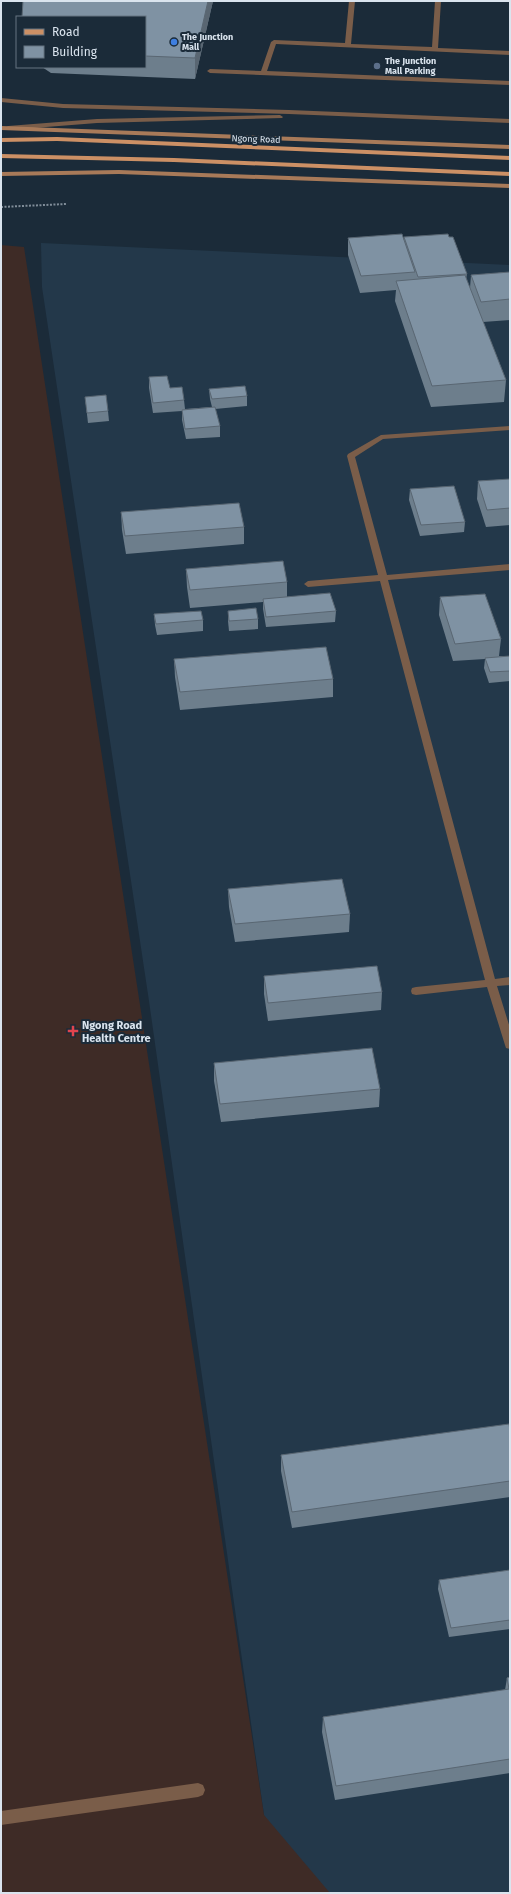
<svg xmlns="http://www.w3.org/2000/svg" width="511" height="1894" font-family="'Fira Sans',sans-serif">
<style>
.built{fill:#23384a}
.medical{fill:#3e2b26}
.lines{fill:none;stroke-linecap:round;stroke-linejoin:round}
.path{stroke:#808d99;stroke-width:2;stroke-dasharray:2 1.5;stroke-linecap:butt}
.lane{fill:#7a5d49;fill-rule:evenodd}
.secondary{fill:#a87a59;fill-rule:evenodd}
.primary{fill:#cc9065;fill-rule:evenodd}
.wall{fill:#6d7e8c}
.shaded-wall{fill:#596672}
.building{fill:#7f92a3;stroke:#596672}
.shop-dot{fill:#3f7fe0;stroke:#1b2b39;stroke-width:1.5}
.service-dot{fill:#5c6f8a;stroke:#1b2b39;stroke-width:1.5}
.health-dot{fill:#e0444e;stroke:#1b2b39;stroke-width:1.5}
.labels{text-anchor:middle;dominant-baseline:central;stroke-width:4;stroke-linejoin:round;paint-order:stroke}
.far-poi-label{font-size:9px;font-weight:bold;fill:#dae4ee;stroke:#1b2b39;text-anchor:start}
.far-street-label{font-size:9px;fill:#dae4ee;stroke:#1b2b39}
.poi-label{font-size:11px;font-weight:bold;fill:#dae4ee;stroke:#1b2b39;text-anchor:start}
</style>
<rect width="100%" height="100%" fill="#1b2b39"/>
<polygon class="built" points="41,243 510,265 510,1893 275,1893 149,1001 42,287"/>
<polygon class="medical" points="1,245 24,247 264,1815 330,1893 1,1893"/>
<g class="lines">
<polyline class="path" points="1,207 66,204"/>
<g class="lane">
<polygon points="349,1 355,1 351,44 432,47 435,1 441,1 438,48 510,51 510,55 276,44 267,71 510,81 510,85 210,73 207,71 210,69 261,71 271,42 274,40 345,43"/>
<polygon points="1,98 63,104 289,110 510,119 510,123 289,114 63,108 1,102"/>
<polygon points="280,115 283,117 282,118 97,123 8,130 5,128 8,126 97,119"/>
<polygon points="510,426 510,430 383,439 355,457 387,575 510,564 510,570 388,580 495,979 510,977 510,985 497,986 510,1028 510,1049 506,1048 505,1045 487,987 416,995 412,994 411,991 412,988 416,987 485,980 380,581 308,587 304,584 308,581 378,575 347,456 348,454 381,435"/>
<polygon points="198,1783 203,1785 205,1790 203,1795 198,1797 1,1825 1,1811"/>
</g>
<g class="secondary">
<polygon points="1,126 510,145 510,149 1,130"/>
<polygon points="119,170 510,184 510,188 119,174 1,176 1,172"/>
</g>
<g class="primary">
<polygon points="57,137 510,156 510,160 57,141 1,142 1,138"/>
<polygon points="1,154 174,158 510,172 510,176 174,162 1,158"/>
</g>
</g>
<g class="wall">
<polygon points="23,1 213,1 195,79 51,73 42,67 145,67 145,17"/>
<polygon points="404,237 449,237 467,274 466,279 470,288 471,275 510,272 510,320 483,322 506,380 504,402 431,407 395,301 396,290 360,293 348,255 348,238 404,241"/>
<polygon points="149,377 170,388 184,400 185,409 212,407 210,399 209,389 247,396 247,406 215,409 220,426 220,437 186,439 182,420 182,411 153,413 149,388"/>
<polygon points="85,397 108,411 109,421 88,423"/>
<polygon points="510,479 510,525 486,527 477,499 478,481"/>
<polygon points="410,489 465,522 464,532 420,536 409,500"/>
<polygon points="121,512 244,527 244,544 126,554 122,530"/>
<polygon points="186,569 287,582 287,597 336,611 335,622 266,627 263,609 263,602 190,608 187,587"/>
<polygon points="440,597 501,639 499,656 510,656 510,681 489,683 484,668 485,659 453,661 439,615"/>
<polygon points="228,611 258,619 258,629 229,631 228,621"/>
<polygon points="154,614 203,620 203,631 157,635 155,625"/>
<polygon points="174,659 333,679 333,697 180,710 175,677"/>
<polygon points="228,889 350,914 349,932 235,942 229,907"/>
<polygon points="264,976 382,992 381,1010 268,1021 264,994"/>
<polygon points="214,1063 380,1089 379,1107 221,1122 214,1081"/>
<polygon points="510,1430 510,1497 292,1528 281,1471 281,1455"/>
<polygon points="510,1570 510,1629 449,1637 438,1589 439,1580"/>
<polygon points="510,1677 510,1773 335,1800 322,1732 323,1717 505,1690 507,1678"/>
</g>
<polygon class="shaded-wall" points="208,1 213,1 195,79 195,58"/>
<g class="building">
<polygon points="23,1 208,1 195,58 145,56 145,17 22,17"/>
<polygon points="402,234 415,272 361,276 348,238"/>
<polygon points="448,234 449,237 453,237 467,274 418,277 404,237"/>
<polygon points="510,272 510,299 481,302 471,275"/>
<polygon points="465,275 506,380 432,386 396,281"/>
<polygon points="167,376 170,388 182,387 184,400 153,403 149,377"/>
<polygon points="245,386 247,396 212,399 209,389"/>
<polygon points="106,395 108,411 87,413 85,397"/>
<polygon points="215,407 220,426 185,429 182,410"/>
<polygon points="510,479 510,508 487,510 478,481"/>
<polygon points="454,486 465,522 421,525 410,489"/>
<polygon points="239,503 244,527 125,536 121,512"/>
<polygon points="283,561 287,582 190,590 186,569"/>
<polygon points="330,593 336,611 266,617 263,599"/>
<polygon points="485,594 501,639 455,644 440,597"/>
<polygon points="256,608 258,619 229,621 228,611"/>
<polygon points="201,611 203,620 156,624 154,614"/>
<polygon points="326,647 333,679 180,692 174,659"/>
<polygon points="510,656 510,671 490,672 485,658"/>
<polygon points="342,879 350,914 235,924 228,889"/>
<polygon points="377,966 382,992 268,1003 264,976"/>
<polygon points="372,1048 380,1089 220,1104 214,1063"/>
<polygon points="509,1424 510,1430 510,1481 292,1512 281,1455"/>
<polygon points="510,1570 510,1620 451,1628 439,1580"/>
<polygon points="510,1677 510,1759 336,1786 323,1717 509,1689 507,1678"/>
</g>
<circle class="shop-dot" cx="174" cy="42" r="4"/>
<circle class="service-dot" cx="377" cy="66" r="4"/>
<path class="health-dot" d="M71 1025h4v4h4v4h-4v4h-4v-4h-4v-4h4z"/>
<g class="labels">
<g class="far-poi-label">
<text x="182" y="37">The Junction<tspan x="182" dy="10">Mall</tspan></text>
<text x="385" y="61">The Junction<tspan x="385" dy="10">Mall Parking</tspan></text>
</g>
<g class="far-street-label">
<text transform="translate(256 139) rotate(2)">Ngong Road</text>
</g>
<g class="poi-label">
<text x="82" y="1025">Ngong Road<tspan x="82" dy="13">Health Centre</tspan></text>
</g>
</g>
<rect width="511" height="1894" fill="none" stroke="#dae4ee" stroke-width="4"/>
<rect x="16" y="16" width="130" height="52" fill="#1b2b39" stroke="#677581"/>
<rect x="24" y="29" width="20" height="6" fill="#cc9065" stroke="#677581"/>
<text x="52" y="36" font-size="12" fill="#dae4ee">Road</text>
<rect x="24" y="46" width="20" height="12" fill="#7f92a3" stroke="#677581"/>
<text x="52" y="56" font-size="12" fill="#dae4ee">Building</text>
</svg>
